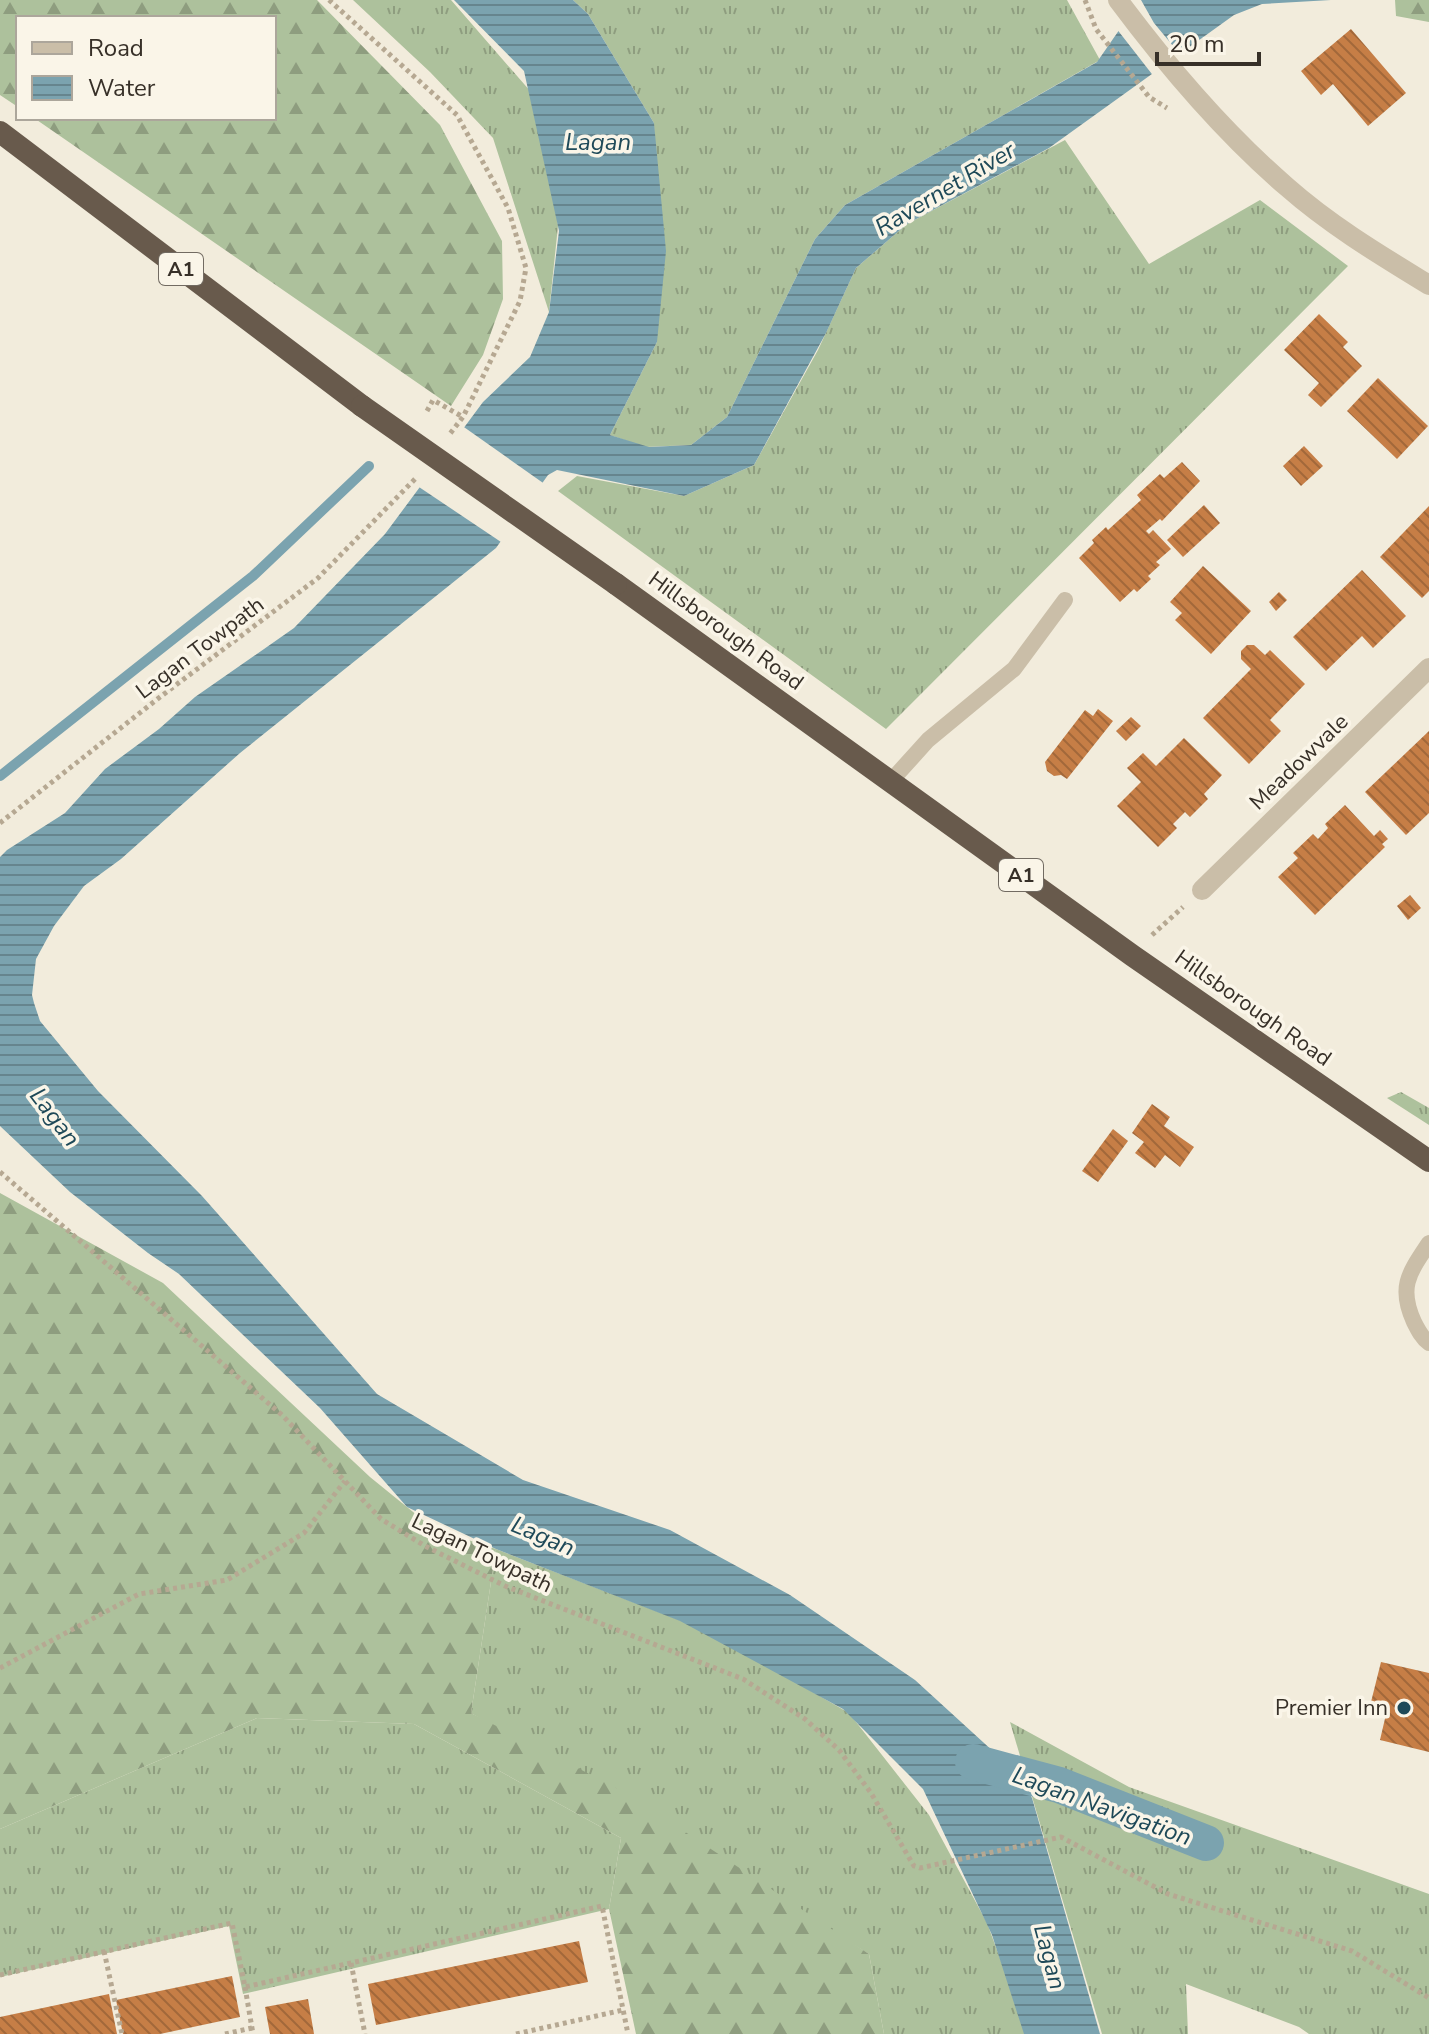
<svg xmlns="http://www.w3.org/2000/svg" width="1429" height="2034" font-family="'Nunito Sans',sans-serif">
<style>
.grass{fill:url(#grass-tufts)}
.forest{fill:url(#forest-firs)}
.water{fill:url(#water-rules)}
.pier{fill:#f2ecdc}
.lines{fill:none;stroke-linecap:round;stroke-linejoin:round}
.stream{stroke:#7ba3af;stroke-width:10}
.canal{stroke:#7ba3af;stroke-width:36}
.building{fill:url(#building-back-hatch)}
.path{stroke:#b6a892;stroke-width:5;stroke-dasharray:4 4;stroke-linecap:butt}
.service{stroke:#cabea8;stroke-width:16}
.minor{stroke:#cabea8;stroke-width:20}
.tertiary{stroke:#cabea8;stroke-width:20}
.trunk{stroke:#685a4c;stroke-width:22}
.trunk-bridge{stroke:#685a4c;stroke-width:22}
.poi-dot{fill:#1e4958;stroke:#faf5e8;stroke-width:3}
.labels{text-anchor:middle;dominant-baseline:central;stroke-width:7;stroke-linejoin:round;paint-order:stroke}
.shield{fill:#faf5e8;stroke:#726b62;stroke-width:2}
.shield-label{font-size:20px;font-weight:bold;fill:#373028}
.street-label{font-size:22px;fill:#373028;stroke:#faf5e8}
.poi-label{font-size:22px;fill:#373028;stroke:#faf5e8;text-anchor:end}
.water-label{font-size:24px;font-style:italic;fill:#1e4958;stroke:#faf5e8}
</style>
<defs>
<pattern id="grass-tufts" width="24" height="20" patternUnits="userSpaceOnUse" patternTransform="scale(2)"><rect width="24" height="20" fill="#adc19c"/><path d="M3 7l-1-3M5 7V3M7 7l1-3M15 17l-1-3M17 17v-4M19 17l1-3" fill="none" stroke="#8e9d7f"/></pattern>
<pattern id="forest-firs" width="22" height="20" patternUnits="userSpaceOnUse" patternTransform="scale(2)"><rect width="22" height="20" fill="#adc19c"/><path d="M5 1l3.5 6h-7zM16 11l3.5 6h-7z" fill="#8e9d7f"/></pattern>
<pattern id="water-rules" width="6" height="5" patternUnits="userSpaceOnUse" patternTransform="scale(2)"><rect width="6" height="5" fill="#7ba3af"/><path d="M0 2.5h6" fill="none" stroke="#66858e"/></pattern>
<pattern id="building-back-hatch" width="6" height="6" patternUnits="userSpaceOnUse" patternTransform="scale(2)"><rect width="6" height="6" fill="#c67e46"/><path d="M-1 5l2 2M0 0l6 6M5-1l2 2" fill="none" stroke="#a2683a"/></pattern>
</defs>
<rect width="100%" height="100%" fill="#f2ecdc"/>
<g class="grass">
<polygon points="353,0 451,0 544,107 558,226 549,312 493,138 430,72"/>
<polygon points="573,0 1067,0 1100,60 845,205 815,239 727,417 691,445 645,447 610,435 657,342 654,123 588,14"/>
<polygon points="1065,140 1149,264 1260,200 1348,266 886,729 558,491 577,476 684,496 754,465 818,350 856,268 907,224"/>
<polygon points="1401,1092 1429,1108 1429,1125 1387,1098"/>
<polygon points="496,1549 705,1630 849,1713 929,1815 987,1923 1028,2034 884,2034 869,1954 471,1713"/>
<polygon points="257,1718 414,1724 621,1838 609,1909 243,1994 229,1926 0,1977 0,1829"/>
<polygon points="1010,1722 1129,1787 1429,1894 1429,2034 1309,2034 1299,2027 1186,1984 1188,2034 1102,2034"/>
</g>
<g class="forest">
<polygon points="0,0 317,0 440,125 502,241 503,299 483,355 451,406 34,118 274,118 274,18 18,18 18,107 0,95"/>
<polygon points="1395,0 1429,0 1429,22 1396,16"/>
<polygon points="0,1193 163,1283 370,1477 434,1529 496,1549 471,1713 628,1794 869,1954 884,2034 636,2034 609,1909 621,1838 414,1724 257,1718 0,1829"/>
</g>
<polygon class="water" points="454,0 573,0 588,14 654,123 666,251 657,342 610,435 649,447 691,445 727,417 815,239 845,205 1097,62 1140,0 1331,0 1262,4 1234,15 1049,148 907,224 856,268 826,333 754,465 684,496 557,470 548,475 496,548 240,753 121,859 84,886 54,926 36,959 32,995 34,1003 40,1021 98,1091 202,1196 377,1394 523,1480 670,1530 790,1595 915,1680 1019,1775 1032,1798 1100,2034 1024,2034 992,1935 923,1789 843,1709 680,1621 496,1549 407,1507 320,1408 179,1274 148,1253 70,1192 0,1126 0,857 7,850 65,813 105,769 159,729 195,697 294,628 385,534 483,402 530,357 549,312 559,231 524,71"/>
<g class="pier">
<polygon points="1135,0 1141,0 1154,23 1183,58 1155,78 1116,28"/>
<polygon points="461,425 546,485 504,544 416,485"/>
</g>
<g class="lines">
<polyline class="stream" points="0,776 253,576 369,466"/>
<polyline class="canal" points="973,1762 1059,1785 1206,1843"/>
</g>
<g class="building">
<polygon points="1351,29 1406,93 1368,126 1333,84 1321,95 1301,71"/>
<polygon points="1319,314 1348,342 1343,347 1362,366 1321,407 1308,395 1319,383 1284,350"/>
<polygon points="1378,378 1428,426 1397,459 1347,411"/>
<polygon points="1304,446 1323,466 1301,486 1283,466"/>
<polygon points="1182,462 1200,481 1162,521 1160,519 1146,531 1149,534 1153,530 1171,549 1156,562 1160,565 1148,576 1151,579 1137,592 1134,589 1120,602 1079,558 1094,543 1092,540 1106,527 1108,530 1141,500 1137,495 1160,474 1164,478"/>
<polygon points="1204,505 1220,523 1183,557 1167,540"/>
<polygon points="1429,506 1429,591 1422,598 1380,557"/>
<polygon points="1203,566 1251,611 1211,654 1175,620 1182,613 1170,602"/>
<polygon points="1362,570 1406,616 1373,648 1362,636 1326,671 1293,637"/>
<polygon points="1279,592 1287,600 1276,611 1269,602"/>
<polygon points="1247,645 1254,645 1265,655 1270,650 1305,684 1270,720 1281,731 1249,764 1203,718 1251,669 1241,659 1241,651"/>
<polygon points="1098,709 1113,721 1067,779 1061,775 1054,776 1047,771 1045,762 1085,710 1093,716"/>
<polygon points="1131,717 1141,726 1126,741 1116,731"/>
<polygon points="1429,731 1429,813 1406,835 1365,792"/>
<polygon points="1184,738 1222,775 1204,794 1208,799 1190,817 1185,812 1173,824 1177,828 1158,847 1117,806 1141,782 1127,768 1143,753 1156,766"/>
<polygon points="1345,805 1374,836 1380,830 1388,839 1382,844 1385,847 1315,915 1278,877 1298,858 1293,853 1313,834 1318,839 1328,828 1325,824"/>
<polygon points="1410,895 1421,908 1408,920 1397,906"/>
<polygon points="1152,1104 1170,1117 1164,1126 1194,1147 1180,1167 1165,1155 1155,1168 1135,1153 1144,1142 1132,1133"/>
<polygon points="1113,1129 1128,1141 1098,1182 1082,1171"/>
<polygon points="1381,1662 1429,1673 1429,1752 1380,1740 1387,1710 1370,1706"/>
<polygon points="579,1941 588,1982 376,2025 368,1984"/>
<polygon points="232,1976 240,2017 160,2034 123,2034 116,2000"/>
<polygon points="109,1994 117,2034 0,2034 0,2017"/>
<polygon points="308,1999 314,2034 270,2034 265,2007"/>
</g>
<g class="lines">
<g class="path">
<polyline points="329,0 457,115 508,208 526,268 520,301 463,417 449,435"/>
<polyline points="1085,0 1096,29 1149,97 1167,108"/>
<polyline points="427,411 433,400 463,417"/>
<polyline points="0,823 160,697 318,578 416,478"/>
<polyline points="1152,935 1183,907"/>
<polyline points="0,1172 282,1415 381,1519 425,1546 505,1586 743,1679 805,1719 839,1750 871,1793 914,1866 920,1868 1061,1837 1168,1894 1352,1951 1429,1998"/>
<polyline points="0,1668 139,1594 227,1580 304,1533 345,1481"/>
<polyline points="104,1951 122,2034"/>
<polyline points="351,1963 365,2034"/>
<polyline points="0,1975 232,1923 245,1987 602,1906 628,2034"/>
<polyline points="245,1987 253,2034"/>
<polyline points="225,2034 252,2028"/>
<polyline points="516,2034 623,2010"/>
</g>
<g class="service">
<polyline points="891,781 928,740 1014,669 1065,600"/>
<path d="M1429,1243C1409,1273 1398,1287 1414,1322C1418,1330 1422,1338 1429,1343"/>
</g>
<polyline class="minor" points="1202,890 1429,668"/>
<path class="tertiary" d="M1118,0C1168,67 1223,132 1287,187C1330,225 1380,255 1429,285"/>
<g class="trunk">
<polyline points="0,132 362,406"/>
<polyline points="616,584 1133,956 1429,1161"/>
</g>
<polyline class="trunk-bridge" points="362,406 616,584"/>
</g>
<circle class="poi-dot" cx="1404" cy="1708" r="8"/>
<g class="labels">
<g class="shield">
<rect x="159" y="253" width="44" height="32" rx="6"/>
<rect x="999" y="859" width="44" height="32" rx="6"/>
</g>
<g class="shield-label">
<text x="181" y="269">A1</text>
<text x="1021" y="875">A1</text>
</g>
<g class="street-label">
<text transform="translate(726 631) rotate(36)">Hillsborough Road</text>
<text transform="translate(200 648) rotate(-37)">Lagan Towpath</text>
<text transform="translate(1299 762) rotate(-44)">Meadowvale</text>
<text transform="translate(1253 1008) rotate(35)">Hillsborough Road</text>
<text transform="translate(482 1553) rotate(26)">Lagan Towpath</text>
</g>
<g class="poi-label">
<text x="1388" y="1708">Premier Inn</text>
</g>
<g class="water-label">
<text x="598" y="142">Lagan</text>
<text transform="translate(945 189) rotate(-31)">Ravernet River</text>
<text transform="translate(55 1117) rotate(53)">Lagan</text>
<text transform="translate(543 1536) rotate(23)">Lagan</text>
<text transform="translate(1102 1806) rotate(20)">Lagan Navigation</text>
<text transform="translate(1050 1957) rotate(75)">Lagan</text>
</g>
</g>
<rect x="16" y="16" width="260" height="104" fill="#faf5e8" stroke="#aca69b" stroke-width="2"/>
<rect x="32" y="42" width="40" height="12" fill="#cabea8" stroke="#aca69b" stroke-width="2"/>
<text x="88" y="56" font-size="24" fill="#373028">Road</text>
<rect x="32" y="76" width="40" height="24" fill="url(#water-rules)" stroke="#aca69b" stroke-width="2"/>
<text x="88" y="96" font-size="24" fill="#373028">Water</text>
<path d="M1157 52v12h102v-12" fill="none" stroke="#373028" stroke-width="4"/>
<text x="1169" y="52" font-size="24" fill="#373028" stroke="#faf5e8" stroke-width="6" paint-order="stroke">20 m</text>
</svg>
